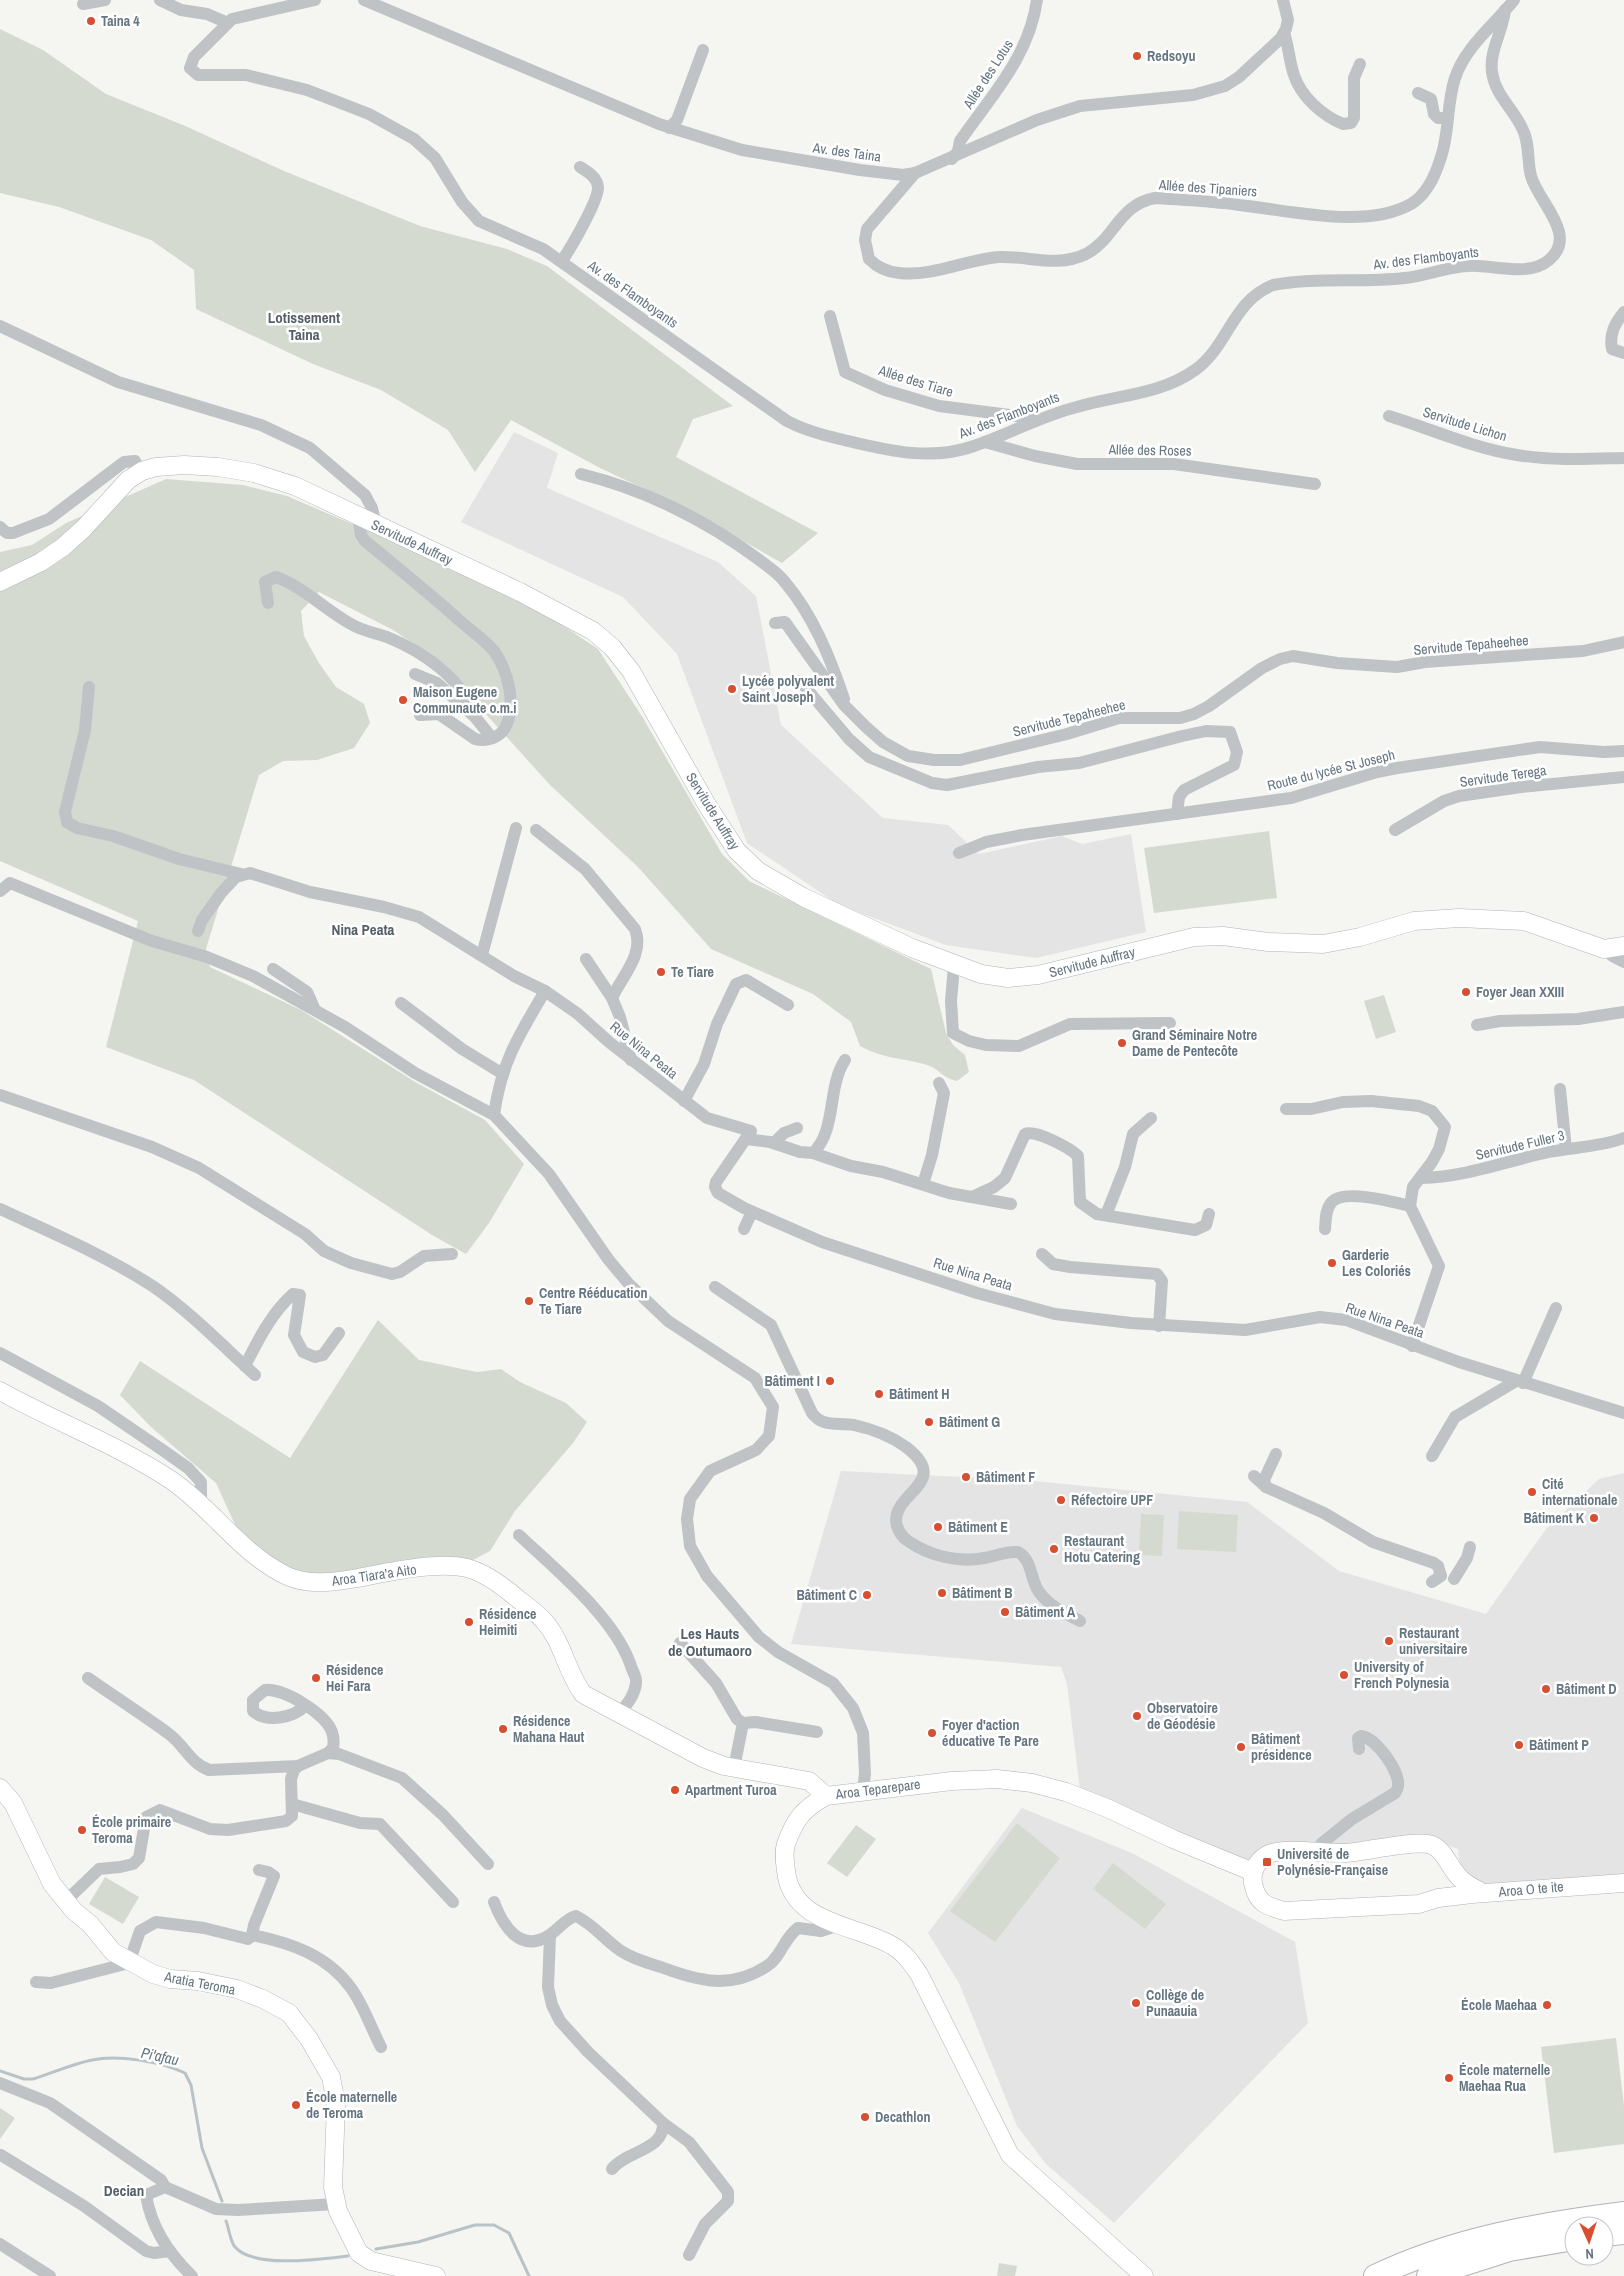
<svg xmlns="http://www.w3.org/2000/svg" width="1624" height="2276" font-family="'Archivo Narrow',sans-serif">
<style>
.built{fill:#e3e4e3}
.green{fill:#d5dad1}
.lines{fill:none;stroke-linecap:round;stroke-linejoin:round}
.stream{stroke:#b8c3c7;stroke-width:3}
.secondary-casing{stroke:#afb5b9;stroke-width:19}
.highway-casing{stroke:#b0b4b7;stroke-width:24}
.street{stroke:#bfc3c6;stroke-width:12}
.secondary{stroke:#fff;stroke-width:18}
.highway{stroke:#fff;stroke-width:22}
.poi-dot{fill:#d74e30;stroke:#fff;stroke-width:2}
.labels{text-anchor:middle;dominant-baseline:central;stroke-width:5;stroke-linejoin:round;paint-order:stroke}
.poi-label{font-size:14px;font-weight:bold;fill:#667681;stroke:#fff;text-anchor:start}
.street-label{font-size:14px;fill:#667681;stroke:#fff}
.neighbourhood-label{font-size:15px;font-weight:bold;fill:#545f67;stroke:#fff}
.water-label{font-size:15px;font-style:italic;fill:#62777e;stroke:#fff}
</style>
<rect width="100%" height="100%" fill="#f5f5f2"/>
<g class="built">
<polygon points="514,432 558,453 547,488 718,562 756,596 781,725 883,818 948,825 979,854 1062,836 1082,844 1131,834 1146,932 1036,958 946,945 839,905 747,843 677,654 623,597 461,522"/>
<polygon points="841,1471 1024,1480 1247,1502 1339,1571 1486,1614 1546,1529 1599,1479 1624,1473 1624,1877 1485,1888 1465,1875 1459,1860 1458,1849 1426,1837 1319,1850 1249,1867 1080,1790 1067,1684 1061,1667 791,1644"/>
<polygon points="1022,1808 1134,1854 1295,1942 1308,2023 1114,2223 1046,2164 1017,2126 959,1983 928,1933"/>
</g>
<g class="green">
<polygon points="0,29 43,50 106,94 183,125 284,171 420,226 507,249 547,266 733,406 693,419 676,457 818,533 782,563 683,507 600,468 511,420 475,472 448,430 381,390 313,364 196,309 194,270 151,240 59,207 0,193"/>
<path d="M166,479L243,485L287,496L378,535L541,611L598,649L643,718L722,854L749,881L931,969L946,1033L953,1045L965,1055L969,1072L957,1081C942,1078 938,1068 927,1065C901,1057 886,1060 860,1046L851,1022L813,994L711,949L638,867L550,785L483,711L447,666L393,630L319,592L301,611L304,636L319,663L336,687L364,704L370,723L354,748L317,760L283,761L259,775L206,949L210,967L301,1010L417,1083L485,1120L524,1164L489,1223L466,1254L432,1235L194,1080L106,1047L138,921L0,861V552L32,545L66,523Z"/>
<polygon points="1269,831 1277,898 1154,913 1144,848"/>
<polygon points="1384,995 1396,1032 1376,1039 1364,1001"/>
<polygon points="378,1320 419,1360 477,1372 501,1369 520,1382 566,1403 587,1422 573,1443 515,1511 490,1551 471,1561 317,1578 283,1566 237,1529 216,1483 151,1427 120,1395 140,1361 290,1458"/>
<polygon points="1179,1511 1238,1515 1236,1552 1177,1549"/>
<polygon points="1141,1514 1164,1515 1162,1556 1139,1555"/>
<polygon points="1017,1823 1060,1858 995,1942 950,1911"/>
<polygon points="856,1825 876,1839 847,1877 827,1863"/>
<polygon points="1113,1863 1166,1904 1145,1929 1093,1889"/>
<polygon points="105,1877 139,1897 123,1924 89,1904"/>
<polygon points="1616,2038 1624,2106 1624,2144 1554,2153 1541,2047"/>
<polygon points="0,2108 15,2118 0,2139"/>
<polygon points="999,2263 1017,2266 1015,2276 997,2276"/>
</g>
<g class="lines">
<g class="stream">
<path d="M0,2071L24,2079H33C53,2073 72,2064 92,2060C118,2054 161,2062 185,2073L191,2085L202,2148L222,2201"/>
<path d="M226,2221C229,2228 230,2241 235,2247C254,2269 322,2259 348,2256"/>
<polyline points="376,2249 418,2242 475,2225 494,2225 509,2233 529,2276"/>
</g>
<g class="secondary-casing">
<g id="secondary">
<polyline points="0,582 41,562 63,547 84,528 128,480 142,471 156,467 184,465 218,467 254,473 295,486 520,592 593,631 612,647 631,671 707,805 737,851 758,871 803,897 912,948 981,974 1008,978 1038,975 1194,937 1223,936 1268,942 1323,944 1360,937 1414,921 1459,918 1524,921 1604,949 1624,946"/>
<path d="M0,1391C56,1422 118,1445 171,1480C213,1509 241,1554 287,1576C309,1586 335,1582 358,1578C388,1572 437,1561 467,1568C486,1573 503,1586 518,1599C527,1606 537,1613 544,1621C563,1642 566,1671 583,1694L703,1758L724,1766L809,1781L826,1796"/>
<polyline points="0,1788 13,1803 52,1884 74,1911 90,1924 113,1952 153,1974 170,1979 198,1981 237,1989 263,1999 289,2013 309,2039 331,2077 336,2103 333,2187 338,2211 359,2253 371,2261 436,2276"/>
<path d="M1483,1893C1476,1889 1467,1885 1461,1879C1450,1870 1446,1851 1432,1845C1416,1839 1366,1852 1346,1853C1325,1854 1283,1846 1267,1855C1255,1862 1250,1875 1254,1887C1258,1904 1268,1906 1284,1911L1419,1904L1438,1898L1472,1894L1624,1883"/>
<path d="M1144,2276L1010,2155L919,1974C912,1964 905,1953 893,1946C856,1924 792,1925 786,1871C785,1861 783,1853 786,1844C795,1819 803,1809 826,1796L952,1781L997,1779L1032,1783L1066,1792L1107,1808L1173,1839L1253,1872"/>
</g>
</g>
<g class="highway-casing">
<g id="highway">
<polyline points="1604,2235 1624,2233"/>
<path d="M1375,2276C1454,2238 1538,2224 1624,2213"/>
<polyline points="1428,2276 1509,2250 1574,2239"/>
</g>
</g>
<g class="street">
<polyline points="160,0 181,10 207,14 228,23"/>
<path d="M315,0L232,19L194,57L190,68L198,75H246L307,90L369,114L414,139L435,158L462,202L479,221L543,249L787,421C806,431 827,436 848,441C890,451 932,461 974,446C1009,434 1041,416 1077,407C1117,395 1160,395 1195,370C1228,347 1232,301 1273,285C1316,277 1361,283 1405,278C1426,276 1446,267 1468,266C1492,264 1528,278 1549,260C1579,235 1538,202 1531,176C1527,161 1530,142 1522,128C1513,108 1495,95 1492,72C1489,51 1503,31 1505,10"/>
<polyline points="364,0 659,124 742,150 860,170 903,175 915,173 1037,120 1080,106 1193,95 1225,86 1239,77 1281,38 1286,29 1288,20 1283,0"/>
<polyline points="83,4 105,0"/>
<path d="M1284,33C1289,47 1289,61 1294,75C1301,97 1323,116 1343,124L1351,123L1354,118V78L1360,64"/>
<polyline points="1418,93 1431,99 1434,114 1438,118 1448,118"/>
<polyline points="669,128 677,120 703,50"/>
<path d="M952,159L958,151L960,141C991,96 1029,57 1037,0"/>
<path d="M915,173L867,229L865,240L869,259C878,268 887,272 899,273C933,277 967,259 1000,257C1030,256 1057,268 1086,254C1115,239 1118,205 1155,198C1183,200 1211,201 1239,205C1289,210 1365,230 1411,204C1426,195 1435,176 1440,160C1450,134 1446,105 1455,78C1465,47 1494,25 1514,0"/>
<path d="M562,261C570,249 599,200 598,187C597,177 588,172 580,167"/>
<path d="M1624,312C1615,323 1609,334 1612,349L1624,353"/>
<polyline points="830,316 845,372 885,390 939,406 1033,418 1036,420"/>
<polyline points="0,326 118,382 261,425 310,448 365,495 372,508 376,525"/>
<path d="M1389,416C1431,429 1473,448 1517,455C1553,461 1588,459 1624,458"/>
<polyline points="985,442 1035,456 1077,464 1174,464 1315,484"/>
<path d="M581,474C643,489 706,520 758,559C767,566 777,572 784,581C813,615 830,657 844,699"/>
<path d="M358,516L361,535L365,541C397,567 429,593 459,620C470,630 485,640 494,651C508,671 517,705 505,728C499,738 486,742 475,739L439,714L420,715"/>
<polyline points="0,527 7,533 13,533 49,519 124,462 135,461 141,472"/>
<path d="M268,603L265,582L276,577C302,586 327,611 351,624C362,631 376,633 387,637C424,652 463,679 476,718"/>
<polyline points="775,623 785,622 844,705 866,727 883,742 908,756 934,760 960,760 1067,734 1119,718 1180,718 1194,714 1209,706 1262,668 1280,659 1293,656 1337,663 1397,667 1425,662 1583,651 1624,642"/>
<polyline points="415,674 437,683 475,717 492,738"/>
<polyline points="800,681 849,739 869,757 932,783 947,785 1038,767 1079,763 1182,736 1206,731 1230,732 1237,752 1234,765 1184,790 1179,797 1177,814"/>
<polyline points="89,687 85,730 65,812 67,822 77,828 113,836 179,859 241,874"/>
<path d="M536,830L585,869L635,929C645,954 622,976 612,998"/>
<polyline points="1395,830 1444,801 1459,796 1521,787 1624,777"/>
<polyline points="959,853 986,842 1022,835 1291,798 1377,772 1397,768 1540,747 1604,752 1624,751"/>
<polyline points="0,891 10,883 152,941 207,957 253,976 345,1027 415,1073 494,1115"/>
<polyline points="198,931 202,920 221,893 236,877 250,873 310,892 384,907 419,917 514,976 545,991"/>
<polyline points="1604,949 1614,957 1624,962"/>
<polyline points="482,955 516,828"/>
<polyline points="586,959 612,998 620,1017 631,1060"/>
<polyline points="954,966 951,1001 953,1033 969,1041 986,1045 1019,1046 1070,1024 1170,1023"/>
<polyline points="273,969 307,992 314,1008"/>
<polyline points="401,1003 462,1049 503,1074"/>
<polyline points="1477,1025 1500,1021 1578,1019 1624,1012"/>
<polyline points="1560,1089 1566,1149"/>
<polyline points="0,1095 152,1147 199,1168 305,1234 324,1251 351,1263 392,1274 400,1272 424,1256 452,1254"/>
<polyline points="684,1101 704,1064 717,1024 736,984 746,980 788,1005"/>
<polyline points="1286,1109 1311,1109 1343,1102 1371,1101 1419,1106 1432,1111 1445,1127 1439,1149 1432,1162 1413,1187 1410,1206 1439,1266 1412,1346"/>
<polyline points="746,1139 770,1142 800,1152 813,1153 851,1166 883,1172 949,1193 1011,1204"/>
<polyline points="774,1143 784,1133 797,1128"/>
<path d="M813,1153C837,1130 827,1087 845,1060"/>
<path d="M1422,1178C1465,1177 1507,1161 1549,1152C1574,1147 1600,1147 1624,1138"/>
<polyline points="923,1184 932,1155 944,1093 939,1083"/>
<path d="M972,1197L994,1187L1005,1178L1025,1134C1035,1129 1070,1148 1078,1156L1080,1202L1097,1214L1195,1230L1206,1225L1209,1214"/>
<path d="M0,1209C52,1233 105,1255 154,1287C190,1312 222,1345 255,1375"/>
<polyline points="1106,1215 1125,1167 1133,1134 1151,1118"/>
<polyline points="744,1229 752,1212"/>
<path d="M1325,1229C1326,1220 1325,1210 1331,1203C1342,1188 1394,1202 1410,1206"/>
<polyline points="1042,1254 1053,1264 1070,1267 1157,1274 1162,1281 1159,1326"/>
<path d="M715,1287L771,1325L812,1413C823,1428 837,1422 854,1425C872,1429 891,1436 906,1447C954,1484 888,1493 897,1526C899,1532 902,1537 908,1541C930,1556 958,1563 984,1558C996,1556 1006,1551 1018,1552C1032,1559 1030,1579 1039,1592C1049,1606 1065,1613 1080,1621"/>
<polyline points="0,1353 98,1406 164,1451 188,1468 201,1482 201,1507"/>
<path d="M245,1366C257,1342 272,1312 293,1294L300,1295L294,1335L303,1352L315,1357L323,1355L339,1333"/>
<polyline points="1523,1383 1556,1308"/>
<polyline points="1432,1456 1455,1417 1516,1381"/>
<polyline points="1254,1476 1266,1487 1324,1513 1373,1542 1434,1563 1438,1566 1441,1576 1432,1582"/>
<polyline points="1266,1487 1264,1480 1276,1454"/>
<path d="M519,1535C557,1571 617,1619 632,1669C634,1673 637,1679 636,1683C635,1695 627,1704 620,1713"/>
<polyline points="1454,1579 1467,1558 1470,1547"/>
<polyline points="680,1643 716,1683 737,1719 743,1723 734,1768"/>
<path d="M88,1678C115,1697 143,1715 169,1734C185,1746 190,1763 209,1770L298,1766"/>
<polyline points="743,1723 755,1722 817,1732"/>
<polyline points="328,1753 339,1754 402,1778 443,1815 488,1864"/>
<path d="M863,1790L865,1774L863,1733L853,1708L833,1683L778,1652L759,1637L707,1576L690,1546L687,1519L690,1499L710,1471L756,1450L769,1436L773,1407L755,1378L668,1321L628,1283L608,1259L549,1174L494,1115C501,1063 519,1035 545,991L578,1014L609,1042L707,1118L751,1131L716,1182L715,1187L718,1193L744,1208L822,1242L977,1293L1055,1314L1131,1323L1245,1330L1320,1317L1346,1320L1459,1362L1624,1413"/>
<polyline points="292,1804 360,1823 380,1824 453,1902"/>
<path d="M1322,1854L1321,1844L1352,1819L1395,1793C1396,1791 1398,1789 1398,1786C1400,1771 1376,1738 1361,1736L1358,1738L1359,1749"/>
<path d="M64,1900L72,1895L99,1869L120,1867L133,1864L139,1858L146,1817L160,1810L210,1829L228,1830L286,1821L292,1816L291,1779L294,1770L298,1766L328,1753L333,1748C334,1743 334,1738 332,1732C326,1714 284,1688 265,1690L253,1700V1711C266,1723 293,1718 305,1706"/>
<path d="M494,1902C503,1926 520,1953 548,1936C559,1930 564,1919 576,1916C594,1925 605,1940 621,1951C633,1959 648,1963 661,1967C698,1981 731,1990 767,1966C781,1957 784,1938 798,1928L821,1931L839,1925"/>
<polyline points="252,1935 254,1925 274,1876 268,1872 259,1870"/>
<polyline points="550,1936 548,1987 552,2005 560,2021 588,2052 663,2123 689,2142 728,2192 728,2201 705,2224 689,2255"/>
<path d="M36,1982L51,1983L129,1963L140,1931L156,1922L204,1928L248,1939L252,1935C291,1943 327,1955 351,1988C364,2006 371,2028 381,2047"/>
<polyline points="0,2083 50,2103 161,2180 165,2187"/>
<polyline points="1,2155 84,2206 146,2251 154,2253 170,2251"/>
<path d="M612,2169C626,2151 665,2150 663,2123"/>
<polyline points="0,2244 50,2276"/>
<path d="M192,2276C169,2254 151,2227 146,2195L165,2187L216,2209L238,2210L336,2204"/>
</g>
<use href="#secondary" class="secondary"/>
<use href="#highway" class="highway"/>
</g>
<g class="poi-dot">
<circle cx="91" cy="21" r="5"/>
<circle cx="1137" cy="56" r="5"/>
<circle cx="732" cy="689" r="5"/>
<circle cx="403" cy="700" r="5"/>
<circle cx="661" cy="972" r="5"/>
<circle cx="1466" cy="992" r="5"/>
<circle cx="1122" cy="1043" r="5"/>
<circle cx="1332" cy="1263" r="5"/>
<circle cx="529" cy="1301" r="5"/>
<circle cx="830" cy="1381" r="5"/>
<circle cx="879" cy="1394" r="5"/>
<circle cx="929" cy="1422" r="5"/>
<circle cx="966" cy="1477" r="5"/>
<circle cx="1532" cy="1492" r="5"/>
<circle cx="1061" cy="1500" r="5"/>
<circle cx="1594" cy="1518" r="5"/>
<circle cx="938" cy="1527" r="5"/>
<circle cx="1054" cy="1549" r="5"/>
<circle cx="942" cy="1593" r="5"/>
<circle cx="867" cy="1595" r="5"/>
<circle cx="1005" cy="1612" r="5"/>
<circle cx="469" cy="1622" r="5"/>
<circle cx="1389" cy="1641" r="5"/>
<circle cx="1344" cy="1675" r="5"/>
<circle cx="316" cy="1678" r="5"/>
<circle cx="1546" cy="1689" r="5"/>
<circle cx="1137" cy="1716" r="5"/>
<circle cx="503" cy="1729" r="5"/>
<circle cx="932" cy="1733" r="5"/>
<circle cx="1519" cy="1745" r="5"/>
<circle cx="1241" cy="1747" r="5"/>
<circle cx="675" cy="1790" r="5"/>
<circle cx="82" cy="1830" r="5"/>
<rect x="1262" y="1857" width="10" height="10" rx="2.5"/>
<circle cx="1136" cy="2003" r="5"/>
<circle cx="1547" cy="2005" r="5"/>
<circle cx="1449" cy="2078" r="5"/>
<circle cx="296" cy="2105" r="5"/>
<circle cx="865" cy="2117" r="5"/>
</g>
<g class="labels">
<g class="poi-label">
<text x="101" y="21">Taina 4</text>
<text x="1147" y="56">Redsoyu</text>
<text x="742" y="681">Lycée polyvalent<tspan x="742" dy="16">Saint Joseph</tspan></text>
<text x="413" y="692">Maison Eugene<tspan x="413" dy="16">Communaute o.m.i</tspan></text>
<text x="671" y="972">Te Tiare</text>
<text x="1476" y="992">Foyer Jean XXIII</text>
<text x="1132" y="1035">Grand Séminaire Notre<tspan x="1132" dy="16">Dame de Pentecôte</tspan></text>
<text x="1342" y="1255">Garderie<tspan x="1342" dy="16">Les Coloriés</tspan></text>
<text x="539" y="1293">Centre Rééducation<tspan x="539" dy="16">Te Tiare</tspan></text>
<text x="820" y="1381" text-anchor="end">Bâtiment I</text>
<text x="889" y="1394">Bâtiment H</text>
<text x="939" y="1422">Bâtiment G</text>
<text x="976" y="1477">Bâtiment F</text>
<text x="1542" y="1484">Cité<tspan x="1542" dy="16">internationale</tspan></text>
<text x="1071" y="1500">Réfectoire UPF</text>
<text x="1584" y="1518" text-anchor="end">Bâtiment K</text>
<text x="948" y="1527">Bâtiment E</text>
<text x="1064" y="1541">Restaurant<tspan x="1064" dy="16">Hotu Catering</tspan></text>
<text x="952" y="1593">Bâtiment B</text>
<text x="857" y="1595" text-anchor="end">Bâtiment C</text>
<text x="1015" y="1612">Bâtiment A</text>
<text x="479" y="1614">Résidence<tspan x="479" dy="16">Heimiti</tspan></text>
<text x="1399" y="1633">Restaurant<tspan x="1399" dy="16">universitaire</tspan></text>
<text x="1354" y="1667">University of<tspan x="1354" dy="16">French Polynesia</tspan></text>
<text x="326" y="1670">Résidence<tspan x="326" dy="16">Hei Fara</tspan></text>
<text x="1556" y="1689">Bâtiment D</text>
<text x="1147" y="1708">Observatoire<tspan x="1147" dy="16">de Géodésie</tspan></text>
<text x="513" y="1721">Résidence<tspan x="513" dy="16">Mahana Haut</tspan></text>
<text x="942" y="1725">Foyer d'action<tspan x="942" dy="16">éducative Te Pare</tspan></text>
<text x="1251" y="1739">Bâtiment<tspan x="1251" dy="16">présidence</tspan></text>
<text x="1529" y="1745">Bâtiment P</text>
<text x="685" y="1790">Apartment Turoa</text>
<text x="92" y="1822">École primaire<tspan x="92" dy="16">Teroma</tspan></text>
<text x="1277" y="1854">Université de<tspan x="1277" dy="16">Polynésie-Française</tspan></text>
<text x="1146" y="1995">Collège de<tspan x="1146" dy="16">Punaauia</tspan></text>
<text x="1537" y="2005" text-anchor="end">École Maehaa</text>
<text x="1459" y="2070">École maternelle<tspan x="1459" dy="16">Maehaa Rua</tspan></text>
<text x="306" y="2097">École maternelle<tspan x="306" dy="16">de Teroma</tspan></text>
<text x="875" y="2117">Decathlon</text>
</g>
<g class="street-label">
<text transform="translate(988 74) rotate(-57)">Allée des Lotus</text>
<text transform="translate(847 152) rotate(8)">Av. des Taina</text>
<text transform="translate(1208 188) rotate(4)">Allée des Tipaniers</text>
<text transform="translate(1426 258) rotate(-7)">Av. des Flamboyants</text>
<text transform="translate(633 294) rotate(35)">Av. des Flamboyants</text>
<text transform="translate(916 381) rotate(17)">Allée des Tiare</text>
<text transform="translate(1009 415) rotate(-21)">Av. des Flamboyants</text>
<text transform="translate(1465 424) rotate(17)">Servitude Lichon</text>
<text transform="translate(1150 450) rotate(1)">Allée des Roses</text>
<text transform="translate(412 542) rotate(25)">Servitude Auffray</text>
<text transform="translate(1471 645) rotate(-5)">Servitude Tepaheehee</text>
<text transform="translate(1069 718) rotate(-14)">Servitude Tepaheehee</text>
<text transform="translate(1331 770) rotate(-14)">Route du lycée St Joseph</text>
<text transform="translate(1503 776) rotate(-8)">Servitude Terega</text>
<text transform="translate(713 811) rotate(58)">Servitude Auffray</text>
<text transform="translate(1092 962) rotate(-14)">Servitude Auffray</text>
<text transform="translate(644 1050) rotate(39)">Rue Nina Peata</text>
<text transform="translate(1520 1145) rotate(-13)">Servitude Fuller 3</text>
<text transform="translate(973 1274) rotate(17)">Rue Nina Peata</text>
<text transform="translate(1385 1320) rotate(19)">Rue Nina Peata</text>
<text transform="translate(374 1575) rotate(-8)">Aroa Tiara'a Aito</text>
<text transform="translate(878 1789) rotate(-7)">Aroa Teparepare</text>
<text transform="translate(1531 1889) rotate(-5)">Aroa O te ite</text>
<text transform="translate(200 1983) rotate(11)">Aratia Teroma</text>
</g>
<g class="neighbourhood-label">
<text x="304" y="317">Lotissement<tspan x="304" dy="17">Taina</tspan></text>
<text x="363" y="929">Nina Peata</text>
<text x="710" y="1633">Les Hauts<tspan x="710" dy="17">de Outumaoro</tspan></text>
<text x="124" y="2190">Decian</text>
</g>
<g class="water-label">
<text transform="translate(160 2056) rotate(12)">Pi'afau</text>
</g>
</g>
<g transform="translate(1589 2241) rotate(177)"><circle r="24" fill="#ffffff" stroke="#c2c8cd"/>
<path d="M0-4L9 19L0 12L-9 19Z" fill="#d74e30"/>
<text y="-8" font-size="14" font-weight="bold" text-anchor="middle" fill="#667681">N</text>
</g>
</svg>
